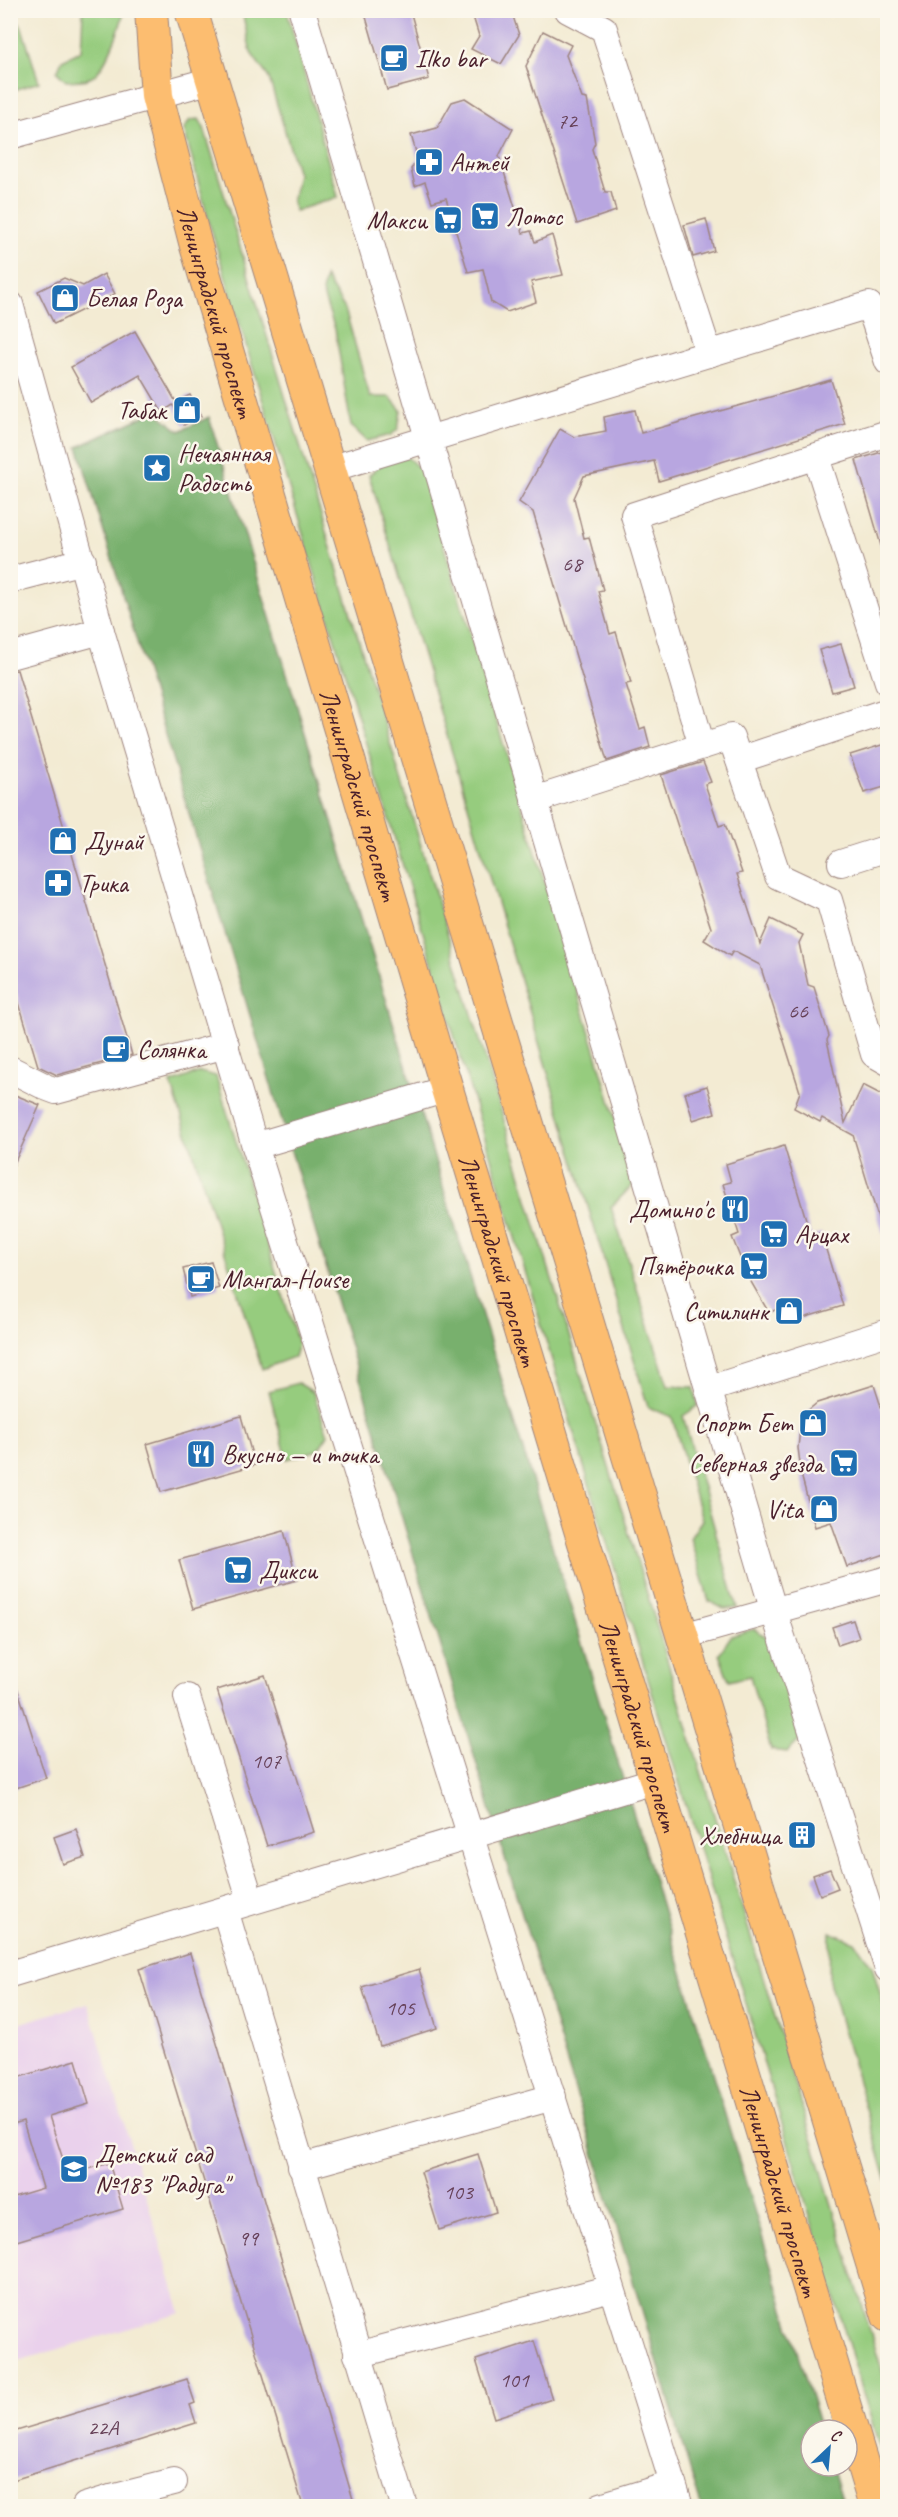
<svg xmlns="http://www.w3.org/2000/svg" width="898" height="2517" font-family="Caveat,sans-serif">
<style>
.built{fill:#ead1ec}
.green{fill:#96cc7e;stroke:#707654;stroke-width:1.5}
.forest{fill:#78b06d;stroke:#61684c;stroke-width:1.5}
.building{fill:#b8a6e0}
.lines{fill:none;stroke-linecap:round;stroke-linejoin:round}
.minor-casing{stroke:#9e857f;stroke-width:28}
.major-casing{stroke:#9e857f;stroke-width:34}
.minor{stroke:#fff;stroke-width:26}
.major{stroke:#fcbd6f;stroke-width:32}
.labels{text-anchor:middle;dominant-baseline:central;stroke-width:5;stroke-linejoin:round;paint-order:stroke}
.number-label{font-size:22px;fill:#664158}
.poi-label{font-size:26px;fill:#4a1f2b;stroke:#fbf7ec;text-anchor:start}
.street-label{font-size:26px;fill:#4a1f2b;stroke:#fbf7ec}
</style>
<rect width="100%" height="100%" fill="#fbf7ec"/>
<filter id="ink" filterUnits="userSpaceOnUse"><feTurbulence type="fractalNoise" baseFrequency=".0167" numOctaves="2"/><feDisplacementMap in="SourceGraphic" scale="12" xChannelSelector="R" yChannelSelector="G"/><feConvolveMatrix kernelMatrix="1 2 1 2 8 2 1 2 1" color-interpolation-filters="sRGB"/></filter>
<filter id="wash" filterUnits="userSpaceOnUse"><feTurbulence type="fractalNoise" baseFrequency=".008" numOctaves="4" result="noise"/><feDisplacementMap in="SourceGraphic" scale="24" xChannelSelector="R" yChannelSelector="G"/><feGaussianBlur stdDeviation="1.35" result="paint"/><feColorMatrix in="noise" values="0 0 0 0 0 0 0 0 0 0 0 0 0 0 0 0 0 1.4 0 .05"/><feComposite in="paint" operator="in"/></filter>
<g filter="url(#wash)">
<rect width="100%" height="100%" fill="#f3ebd3"/>
<polygon class="built" points="88,2003 181,2313 11,2363 11,2026"/>
<g class="green">
<path d="M83,11H124C121,26 105,72 90,78C83,81 73,80 66,81L57,72L62,60L81,51Z"/>
<polygon points="242,11 287,11 338,197 295,211 292,203 298,174 269,78 251,53"/>
<polygon points="11,17 21,25 39,82 11,91"/>
<polygon points="199,119 204,128 887,2387 887,2472 211,229 184,129 190,120"/>
<polygon points="325,277 345,309 370,397 390,397 401,410 398,429 391,435 367,441 351,426 335,329 322,292"/>
<polygon points="407,457 421,470 635,1183 611,1207 668,1386 694,1387 698,1406 683,1416 737,1608 724,1609 709,1601 690,1538 702,1520 672,1417 648,1407 369,475 384,462"/>
<polygon points="200,1072 216,1076 298,1344 294,1357 262,1369 171,1083"/>
<polygon points="298,1383 313,1392 328,1435 318,1450 287,1459 269,1391"/>
<polygon points="754,1629 770,1639 800,1740 788,1752 771,1750 750,1676 729,1681 719,1654 731,1636"/>
<polygon points="830,1932 855,1942 872,1966 887,2016 887,2182 829,1981"/>
</g>
<polygon class="forest" points="155,411 180,431 209,417 821,2430 811,2430 811,2466 832,2466 844,2506 701,2506 78,447"/>
<g id="blocks">
<g class="building">
<polygon points="364,10 410,10 429,79 387,90"/>
<polygon points="471,10 511,10 519,35 501,64 471,49 479,36"/>
<polygon points="543,31 571,45 566,55 582,98 587,99 595,143 592,149 605,192 611,192 616,211 577,224 526,66"/>
<polygon points="465,98 513,129 499,156 523,233 531,231 535,242 552,235 563,275 531,282 536,302 507,312 491,302 483,269 468,272 446,198 432,202 425,182 415,186 411,169 418,159 411,135 437,128 452,102"/>
<polygon points="706,219 714,251 693,257 684,225"/>
<polygon points="104,274 115,294 54,324 38,291 64,278 83,286"/>
<polygon points="135,331 176,402 190,395 201,416 184,425 173,405 162,412 140,375 91,403 71,367"/>
<polygon points="831,380 845,424 659,481 654,461 584,476 574,498 584,538 589,537 603,590 598,591 610,634 616,632 631,683 626,684 640,729 645,727 650,747 607,761 533,512 519,502 560,429 574,437 606,431 604,417 635,410 641,433"/>
<polygon points="888,450 888,548 882,549 856,460"/>
<polygon points="841,644 854,686 832,692 819,650"/>
<polygon points="17,670 132,1055 57,1075 38,1066 10,973 10,671"/>
<polygon points="888,743 888,786 864,793 850,755"/>
<polygon points="703,762 711,782 705,784 719,826 725,824 742,873 737,874 760,944 771,919 803,935 799,943 808,985 814,987 829,1036 827,1040 845,1123 863,1085 888,1098 886,1108 888,1115 888,1234 883,1234 853,1135 822,1118 820,1122 794,1108 800,1092 760,965 733,951 730,956 704,940 711,928 661,775"/>
<polygon points="707,1086 715,1113 693,1120 685,1093"/>
<polygon points="10,1093 40,1105 10,1173"/>
<polygon points="784,1146 811,1236 821,1233 843,1306 790,1322 777,1309 769,1313 747,1275 732,1237 739,1234 723,1184 731,1182 726,1164"/>
<polygon points="211,1262 219,1288 190,1297 183,1269"/>
<polygon points="874,1385 888,1428 888,1553 847,1567 831,1522 815,1527 802,1478 798,1448 800,1428 806,1412 817,1403"/>
<polygon points="241,1416 255,1465 161,1492 147,1444"/>
<polygon points="284,1531 297,1580 193,1609 179,1560"/>
<polygon points="853,1620 859,1638 838,1645 832,1627"/>
<polygon points="265,1675 314,1832 267,1846 217,1690"/>
<polygon points="10,1681 15,1681 46,1778 10,1790"/>
<polygon points="76,1829 85,1857 63,1864 54,1837"/>
<polygon points="830,1869 838,1888 820,1895 813,1875"/>
<polygon points="190,1953 355,2506 303,2506 139,1969"/>
<polygon points="419,1969 437,2028 380,2046 362,1987"/>
<polygon points="76,2060 89,2104 49,2116 68,2175 109,2163 123,2209 10,2243 10,2198 43,2188 23,2121 10,2125 10,2080"/>
<polygon points="478,2154 496,2212 439,2230 421,2172"/>
<polygon points="534,2341 552,2399 494,2418 476,2360"/>
<polygon points="187,2379 195,2403 190,2405 196,2423 10,2481 10,2433"/>
</g>
</g>
</g>
<g filter="url(#ink)">
<use href="#blocks" fill-opacity="0" stroke="#9e857f" stroke-width="1.5"/>
<g class="lines">
<g class="minor-casing">
<g id="minor">
<polyline points="302,10 774,1612 888,1969"/>
<polyline points="568,10 604,29 709,354"/>
<polyline points="10,136 212,80"/>
<polyline points="10,304 101,631 255,1146 680,2506"/>
<polyline points="816,457 888,682"/>
<polyline points="330,469 869,305 888,362"/>
<polyline points="10,580 83,561"/>
<polyline points="10,656 101,631"/>
<polyline points="702,746 634,515 888,433"/>
<polyline points="739,760 888,711"/>
<polyline points="534,800 731,737 778,876 829,900 874,1054 888,1062"/>
<polyline points="841,863 888,848"/>
<polyline points="10,1069 42,1085"/>
<polyline points="48,1088 56,1091 226,1045"/>
<polyline points="255,1146 447,1089"/>
<polyline points="709,1389 888,1332"/>
<polyline points="683,1636 888,1579"/>
<polyline points="187,1697 251,1901"/>
<polyline points="225,1910 404,2506"/>
<polyline points="10,1974 657,1780"/>
<polyline points="301,2167 553,2097"/>
<polyline points="357,2355 611,2288"/>
<polyline points="111,2498 174,2482"/>
<polyline points="85,2506 111,2498 114,2506"/>
<polyline points="601,2506 673,2484"/>
</g>
</g>
<g class="major-casing">
<g id="major">
<path id="s1" d="M151,10L157,96L196,246L447,1089L875,2506"/>
<polyline points="191,10 888,2316"/>
</g>
</g>
<use href="#minor" class="minor"/>
<use href="#major" class="major"/>
</g>
</g>
<defs>
<g id="cafe-square" transform="scale(1.5)"><rect x="-9" y="-9" width="18" height="18" rx="4" fill="#1f6fb2" stroke="#fbf7ec"/><path d="M-5.5-4.5H6V0H3Q3 3.5 0 3.5H-2.5Q-5.5 3.5-5.5 0ZM3-3.2v2h1.7v-2ZM-6 4.5H4V6H-6Z" fill="#fff"/></g>
<g id="pharmacy-square" transform="scale(1.5)"><rect x="-9" y="-9" width="18" height="18" rx="4" fill="#1f6fb2" stroke="#fbf7ec"/><path d="M-2-6h4v4h4v4h-4v4h-4v-4h-4v-4h4Z" fill="#fff"/></g>
<g id="supermarket-square" transform="scale(1.5)"><rect x="-9" y="-9" width="18" height="18" rx="4" fill="#1f6fb2" stroke="#fbf7ec"/><path d="M-6-5.5h2.5l.6 2H6L4.5 2H-2.5L-4.4-4H-6ZM-1.5 3.2a1.3 1.3 0 1 0 .1 0ZM3 3.2a1.3 1.3 0 1 0 .1 0Z" fill="#fff"/></g>
<g id="shop-square" transform="scale(1.5)"><rect x="-9" y="-9" width="18" height="18" rx="4" fill="#1f6fb2" stroke="#fbf7ec"/><path d="M-5-2.5h2.3a2.7 3.5 0 0 1 5.4 0H5L5.5 6h-11ZM-1.5-2.5h3a1.5 2.3 0 0 0-3 0Z" fill="#fff"/></g>
<g id="sight-square" transform="scale(1.5)"><rect x="-9" y="-9" width="18" height="18" rx="4" fill="#1f6fb2" stroke="#fbf7ec"/><path d="M0-6L1.8-2.2L6-1.7L2.9 1.2L3.7 5.4L0 3.3L-3.7 5.4L-2.9 1.2L-6-1.7L-1.8-2.2Z" fill="#fff"/></g>
<g id="restaurant-square" transform="scale(1.5)"><rect x="-9" y="-9" width="18" height="18" rx="4" fill="#1f6fb2" stroke="#fbf7ec"/><path d="M-5-6h1v4h1v-4h1v4h1v-4h1v5L-1.5 .5V6h-2V.5L-5-1ZM5-6V6H3V1.5H1.5Q1.5-4 5-6Z" fill="#fff"/></g>
<g id="building-square" transform="scale(1.5)"><rect x="-9" y="-9" width="18" height="18" rx="4" fill="#1f6fb2" stroke="#fbf7ec"/><path d="M-4-6H4V6H1V3H-1V6H-4ZM-2.5-4.3h1.7v1.8h-1.7ZM.8-4.3h1.7v1.8H.8ZM-2.5-1h1.7V.8h-1.7ZM.8-1h1.7V.8H.8Z" fill="#fff"/></g>
<g id="school-square" transform="scale(1.5)"><rect x="-9" y="-9" width="18" height="18" rx="4" fill="#1f6fb2" stroke="#fbf7ec"/><path d="M0-5L7-2L0 1L-7-2ZM-4 1L0 2.5L4 1V4Q0 6-4 4Z" fill="#fff"/></g>
</defs>
<g fill-rule="evenodd">
<use href="#cafe-square" x="394" y="58"/>
<use href="#pharmacy-square" x="429" y="162"/>
<use href="#supermarket-square" x="485" y="216"/>
<use href="#supermarket-square" x="448" y="220"/>
<use href="#shop-square" x="65" y="298"/>
<use href="#shop-square" x="187" y="410"/>
<use href="#sight-square" x="157" y="468"/>
<use href="#shop-square" x="63" y="841"/>
<use href="#pharmacy-square" x="58" y="883"/>
<use href="#cafe-square" x="116" y="1049"/>
<use href="#restaurant-square" x="735" y="1209"/>
<use href="#supermarket-square" x="774" y="1234"/>
<use href="#supermarket-square" x="754" y="1266"/>
<use href="#cafe-square" x="201" y="1279"/>
<use href="#shop-square" x="789" y="1311"/>
<use href="#shop-square" x="813" y="1423"/>
<use href="#restaurant-square" x="201" y="1454"/>
<use href="#supermarket-square" x="844" y="1463"/>
<use href="#shop-square" x="824" y="1509"/>
<use href="#supermarket-square" x="238" y="1570"/>
<use href="#building-square" x="802" y="1835"/>
<use href="#school-square" x="74" y="2169"/>
</g>
<g class="labels">
<g class="number-label">
<text x="567" y="121">72</text>
<text x="572" y="564">68</text>
<text x="798" y="1011">66</text>
<text x="266" y="1761">107</text>
<text x="400" y="2008">105</text>
<text x="458" y="2192">103</text>
<text x="248" y="2238">99</text>
<text x="514" y="2380">101</text>
<text x="103" y="2428">22А</text>
</g>
<g class="poi-label">
<text x="415" y="58">Ilko bar</text>
<text x="450" y="162">Антей</text>
<text x="506" y="216">Лотос</text>
<text x="427" y="220" text-anchor="end">Макси</text>
<text x="86" y="298">Белая Роза</text>
<text x="166" y="410" text-anchor="end">Табак</text>
<text x="178" y="453">Нечаянная<tspan x="178" dy="30">Радость</tspan></text>
<text x="84" y="841">Дунай</text>
<text x="79" y="883">Трика</text>
<text x="137" y="1049">Солянка</text>
<text x="714" y="1209" text-anchor="end">Домино'c</text>
<text x="795" y="1234">Арцах</text>
<text x="733" y="1266" text-anchor="end">Пятёрочка</text>
<text x="222" y="1279">Мангал-House</text>
<text x="768" y="1311" text-anchor="end">Ситилинк</text>
<text x="792" y="1423" text-anchor="end">Спорт Бет</text>
<text x="222" y="1454">Вкусно — и точка</text>
<text x="823" y="1463" text-anchor="end">Северная звезда</text>
<text x="803" y="1509" text-anchor="end">Vita</text>
<text x="259" y="1570">Дикси</text>
<text x="781" y="1835" text-anchor="end">Хлебница</text>
<text x="95" y="2154">Детский сад<tspan x="95" dy="30">№183 "Радуга"</tspan></text>
</g>
<g class="street-label">
<text stroke="none"><textPath href="#s1" startOffset="310">Ленинградский проспект</textPath></text>
<text stroke="none"><textPath href="#s1" startOffset="814">Ленинградский проспект</textPath></text>
<text stroke="none"><textPath href="#s1" startOffset="1300">Ленинградский проспект</textPath></text>
<text stroke="none"><textPath href="#s1" startOffset="1786">Ленинградский проспект</textPath></text>
<text stroke="none"><textPath href="#s1" startOffset="2272">Ленинградский проспект</textPath></text>
</g>
</g>
<rect width="898" height="2517" fill="none" stroke="#fbf7ec" stroke-width="36"/>
<g transform="translate(829 2448) rotate(26)"><circle r="28" fill="#fbf7ec" stroke="#b4a19f" stroke-width="1.5"/>
<path d="M0-4.5L10 22L0 15L-10 22Z" fill="#1f6fb2"/>
<text y="-9" font-size="16" font-weight="bold" text-anchor="middle" fill="#4a1f2b">С</text>
</g>
</svg>
